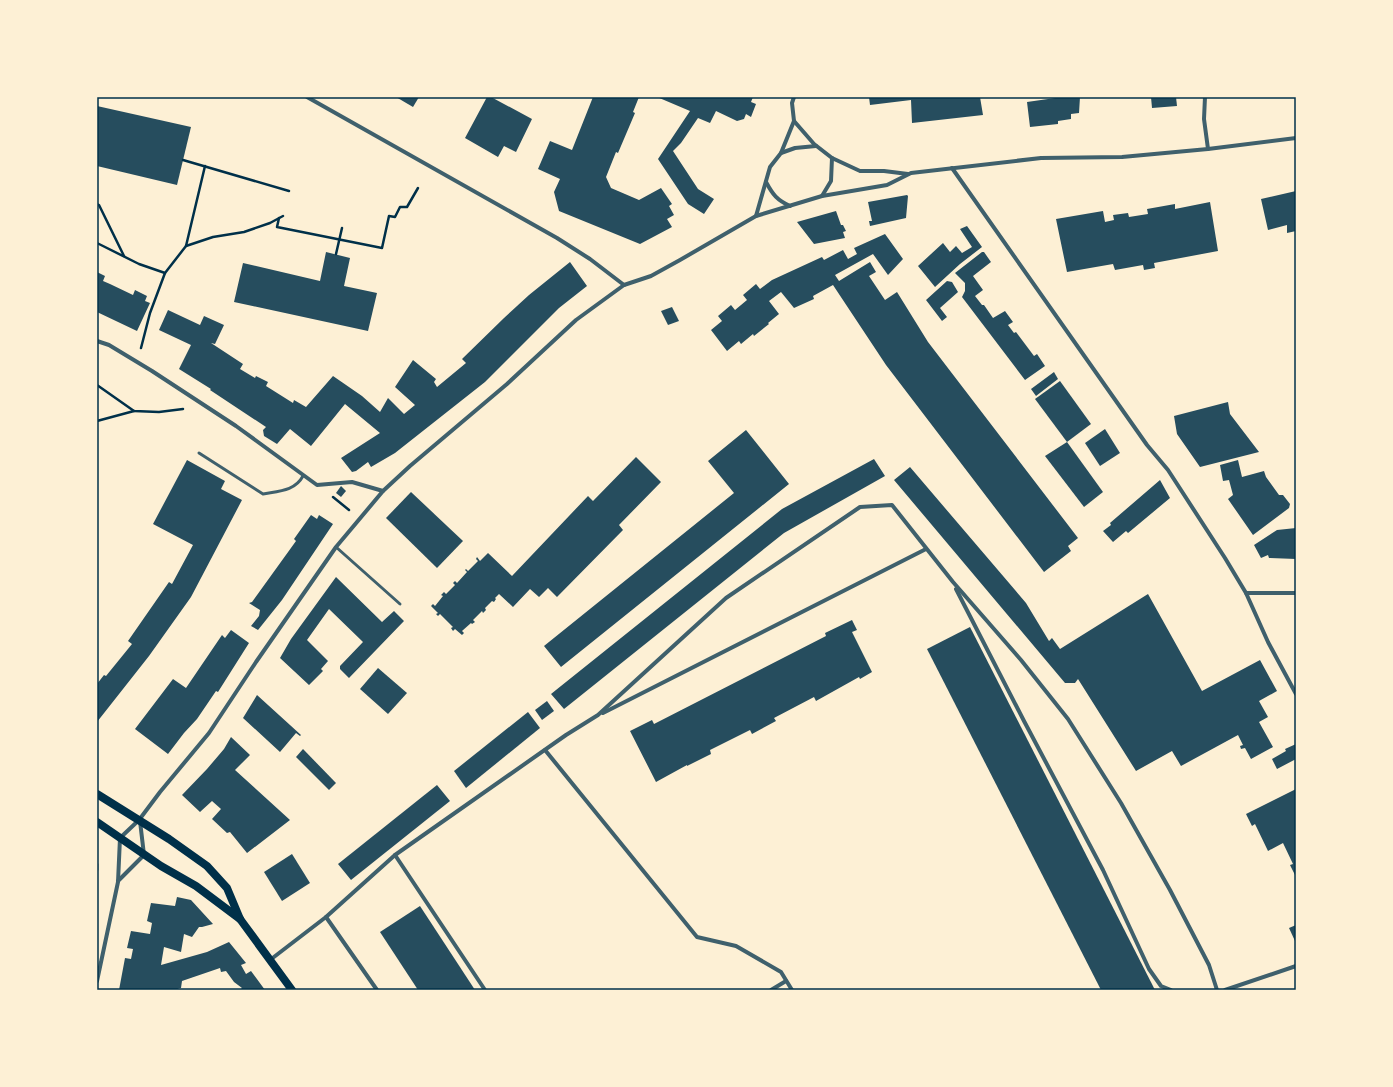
<svg xmlns="http://www.w3.org/2000/svg" width="1393" height="1087" font-family="Overpass,sans-serif">
<style>
.building{fill:#264d5e}
.lines{fill:none;stroke-linecap:round;stroke-linejoin:round}
.path{stroke:#003049;stroke-width:2.5}
.service{stroke:#3f606c;stroke-width:3}
.minor{stroke:#3f606c;stroke-width:4}
.secondary{stroke:#003049;stroke-width:8}
.neatline{fill:none;stroke:#003049;stroke-width:1.5}
</style>
<rect width="100%" height="100%" fill="#fdf0d5"/>
<g class="building">
<polygon points="396,97 419,97 413,107"/>
<polygon points="487,97 491,97 532,119 516,152 504,146 498,157 465,138"/>
<polygon points="593,97 639,97 633,112 635,113 618,153 616,152 606,177 611,188 639,200 661,188 672,204 669,206 674,215 667,219 672,227 640,244 559,211 554,192 560,179 538,169 550,141 572,150"/>
<polygon points="657,97 753,97 751,102 756,104 751,117 746,114 744,119 737,121 716,111 710,123 698,118 681,143 673,151 698,189 714,199 704,214 688,204 658,159 690,111"/>
<polygon points="869,97 980,97 983,115 912,123 911,100 870,105"/>
<polygon points="1055,97 1080,97 1079,113 1071,114 1071,119 1058,121 1058,124 1030,127 1027,102 1055,98"/>
<polygon points="1151,97 1176,97 1177,106 1152,108"/>
<polygon points="97,106 191,127 177,185 97,166"/>
<polygon points="1296,191 1296,231 1287,233 1287,225 1268,230 1261,199"/>
<polygon points="907,195 908,196 906,218 870,226 869,221 872,221 868,202"/>
<polygon points="1210,202 1218,251 1154,263 1155,268 1144,270 1143,265 1115,270 1113,264 1067,272 1056,219 1103,211 1105,222 1114,220 1113,215 1128,213 1129,217 1148,214 1147,209 1175,204 1175,209"/>
<polygon points="836,211 841,225 843,225 846,231 843,232 845,238 814,244 797,222"/>
<polygon points="967,226 982,247 960,264 935,287 918,266 943,243 950,252 956,246 962,253 972,247 960,229"/>
<polygon points="885,234 903,259 888,275 873,254 835,275 839,281 870,262 876,272 869,276 885,300 897,292 928,342 1078,538 1068,546 1071,551 1044,572 886,365 833,285 813,296 814,299 794,308 781,292 769,301 779,314 768,323 769,324 754,336 753,334 741,344 739,341 727,351 711,330 722,321 718,316 731,305 735,310 747,300 743,295 756,284 760,289 772,280 822,257 824,260 843,250 848,259 857,254 854,248"/>
<polygon points="326,252 350,258 344,286 377,293 368,331 234,302 243,263 320,281"/>
<polygon points="982,252 984,252 991,262 973,276 983,290 975,296 982,305 984,305 993,318 1005,311 1013,322 1008,325 1014,333 1016,332 1034,356 1037,354 1045,366 1025,380 962,297 965,291 965,283 955,273"/>
<polygon points="570,262 587,286 559,308 485,382 395,453 371,467 368,462 356,471 352,472 341,458 380,433 345,404 311,446 290,429 277,444 264,436 263,430 266,427 210,390 211,389 179,369 191,345 159,330 168,310 200,325 204,316 224,325 215,344 211,343 243,364 240,369 255,378 256,376 268,382 266,386 293,403 294,400 306,407 333,376 362,396 380,412 388,398 404,414 415,405 395,387 413,360 436,379 434,382 437,387 466,363 462,359 504,318 529,295"/>
<polygon points="97,272 105,276 103,281 110,284 133,295 135,290 147,296 145,301 150,303 137,331 97,312"/>
<polygon points="947,281 952,282 958,292 940,308 947,317 942,321 926,300"/>
<polygon points="672,307 679,321 668,325 661,311"/>
<polygon points="1054,372 1058,379 1036,396 1031,389"/>
<polygon points="1060,381 1091,424 1067,442 1035,399"/>
<polygon points="1228,402 1230,414 1259,452 1200,467 1177,434 1174,416"/>
<polygon points="1105,429 1120,453 1100,466 1085,443"/>
<polygon points="746,430 789,484 561,667 544,646 734,493 708,461"/>
<polygon points="1067,442 1103,492 1084,507 1045,456"/>
<polygon points="636,457 661,482 619,525 623,530 557,597 548,588 539,597 530,589 513,607 499,594 495,598 496,599 494,602 492,601 485,608 486,610 483,613 482,611 473,620 475,622 472,624 471,623 462,631 464,633 462,635 455,629 453,631 451,628 453,627 440,614 438,616 436,614 438,613 431,606 433,604 435,606 443,596 441,595 444,592 446,594 455,585 453,583 455,581 457,583 467,572 465,570 466,569 468,571 478,561 476,559 477,557 480,561 488,553 512,576 588,496 593,501"/>
<polygon points="874,459 885,476 784,533 564,709 551,694 782,509"/>
<polygon points="187,460 225,481 221,489 242,500 191,597 149,656 97,722 97,684 104,675 106,676 132,644 128,641 169,582 172,584 193,545 153,524"/>
<polygon points="1238,460 1242,477 1264,471 1266,477 1279,495 1283,495 1290,504 1289,508 1253,535 1228,499 1233,495 1229,480 1223,481 1220,465"/>
<polygon points="910,467 1026,603 1049,641 1052,638 1060,649 1148,594 1202,691 1260,660 1277,691 1259,701 1268,717 1259,722 1273,747 1251,759 1245,748 1241,749 1240,746 1243,745 1238,735 1181,766 1172,751 1136,771 1078,679 1075,683 1065,683 894,480"/>
<polygon points="1160,480 1170,498 1128,533 1126,531 1113,542 1103,531 1111,525 1110,523"/>
<polygon points="341,486 346,491 341,497 336,493"/>
<polygon points="411,492 463,541 437,568 386,518"/>
<polygon points="311,515 317,519 319,515 333,524 282,600 258,630 251,626 259,616 260,610 249,603 252,602 296,541 294,539"/>
<polygon points="1296,528 1296,559 1269,558 1268,555 1261,558 1254,545 1277,530"/>
<polygon points="336,577 382,622 394,611 404,621 349,678 340,669 340,666 363,642 329,609 307,640 328,661 321,669 323,671 309,685 280,658 291,639"/>
<polygon points="852,620 857,630 852,632 872,672 860,679 859,677 816,701 814,697 774,718 776,721 752,734 750,730 710,750 711,754 687,766 687,765 656,782 630,731 652,720 654,724 826,636 825,633"/>
<polygon points="970,627 1155,990 1101,990 927,649"/>
<polygon points="231,630 249,643 218,692 216,691 197,719 184,733 168,754 135,729 173,679 186,688 222,635 225,638"/>
<polygon points="378,668 407,693 388,714 360,689"/>
<polygon points="257,695 301,735 300,736 296,733 280,752 243,718"/>
<polygon points="547,701 554,711 542,720 535,710"/>
<polygon points="528,712 540,728 466,788 454,771"/>
<polygon points="231,737 250,755 235,770 290,820 247,853 230,832 227,833 212,819 221,809 212,801 200,812 182,795 207,769 224,749"/>
<polygon points="1296,744 1296,759 1277,769 1272,759 1286,751 1285,749"/>
<polygon points="303,749 336,783 329,790 296,757"/>
<polygon points="437,785 450,801 351,880 338,864"/>
<polygon points="1296,789 1296,877 1290,865 1293,864 1283,843 1268,851 1255,824 1252,826 1246,814"/>
<polygon points="292,854 310,883 282,901 264,872"/>
<polygon points="177,897 191,900 213,924 202,927 199,927 192,937 184,934 181,952 164,947 161,965 207,952 229,942 246,963 241,965 246,974 251,971 265,990 240,990 242,988 234,982 226,971 221,972 220,968 182,981 181,988 174,990 119,990 125,958 131,959 133,949 127,948 131,931 150,934 152,923 147,921 151,903 175,906"/>
<polygon points="420,906 475,990 418,990 380,932"/>
<polygon points="1296,925 1296,940 1295,941 1289,928"/>
</g>
<g class="lines">
<g class="path">
<polyline points="183,160 289,191"/>
<polyline points="97,204 99,205 124,256"/>
<polyline points="279,218 277,227 382,248 389,216 395,217 400,207 407,207 418,188"/>
<polyline points="97,243 139,264 165,273"/>
<polyline points="186,246 205,166"/>
<polyline points="336,254 342,228"/>
<polyline points="141,348 150,313 165,273 186,246 213,237 244,232 270,223 283,216"/>
<polyline points="97,385 134,411 159,412 183,409"/>
<polyline points="97,421 134,411"/>
<polyline points="333,497 349,510"/>
<polyline points="97,864 97,870"/>
</g>
<g class="service">
<path d="M199,453L263,494C279,491 295,491 303,476"/>
<polyline points="336,547 400,604"/>
</g>
<g class="minor">
<polyline points="307,97 557,238 590,259 624,285"/>
<polyline points="1205,97 1204,119 1208,149"/>
<polyline points="794,121 814,144 832,158 860,171 884,171 908,174"/>
<polyline points="781,153 795,148 816,146"/>
<polyline points="952,168 1147,445 1168,470 1225,558 1246,593 1268,642 1296,694"/>
<path d="M766,182C773,195 777,200 790,206"/>
<polyline points="822,196 831,181 832,158"/>
<polyline points="756,216 770,167 781,153 794,121 792,103 794,97"/>
<polyline points="97,341 109,345 152,371 236,426 317,485 352,482 383,491"/>
<polyline points="956,589 1024,721 1103,870 1149,969 1161,986 1171,990"/>
<polyline points="1246,593 1296,593"/>
<polyline points="603,713 926,549"/>
<polyline points="545,750 697,937 736,946 781,972 792,990"/>
<polyline points="395,855 485,990"/>
<polyline points="118,881 144,855 140,821"/>
<polyline points="326,917 377,990"/>
<polyline points="270,960 326,917 395,855 566,735 598,715 726,598 860,507 892,505 953,582 1021,660 1068,719 1121,803 1170,890 1209,965 1217,990"/>
<polyline points="97,981 118,882 120,838 139,820 160,792 209,733 256,662 336,547 383,491 410,466 507,384 576,320 624,285 651,276 680,260 756,216 822,196 887,185 911,173 1041,158 1122,157 1208,149 1296,138"/>
<polyline points="771,990 786,981"/>
<polyline points="1225,990 1296,966"/>
</g>
<g class="secondary">
<polyline points="97,794 169,839 207,866 227,888 240,919 292,990"/>
<polyline points="97,822 161,866 196,886 240,919"/>
</g>
</g>
<rect width="1393" height="1087" fill="none" stroke="#fdf0d5" stroke-width="196"/>
<rect x="98" y="98" width="1197" height="891" class="neatline"/>
</svg>
